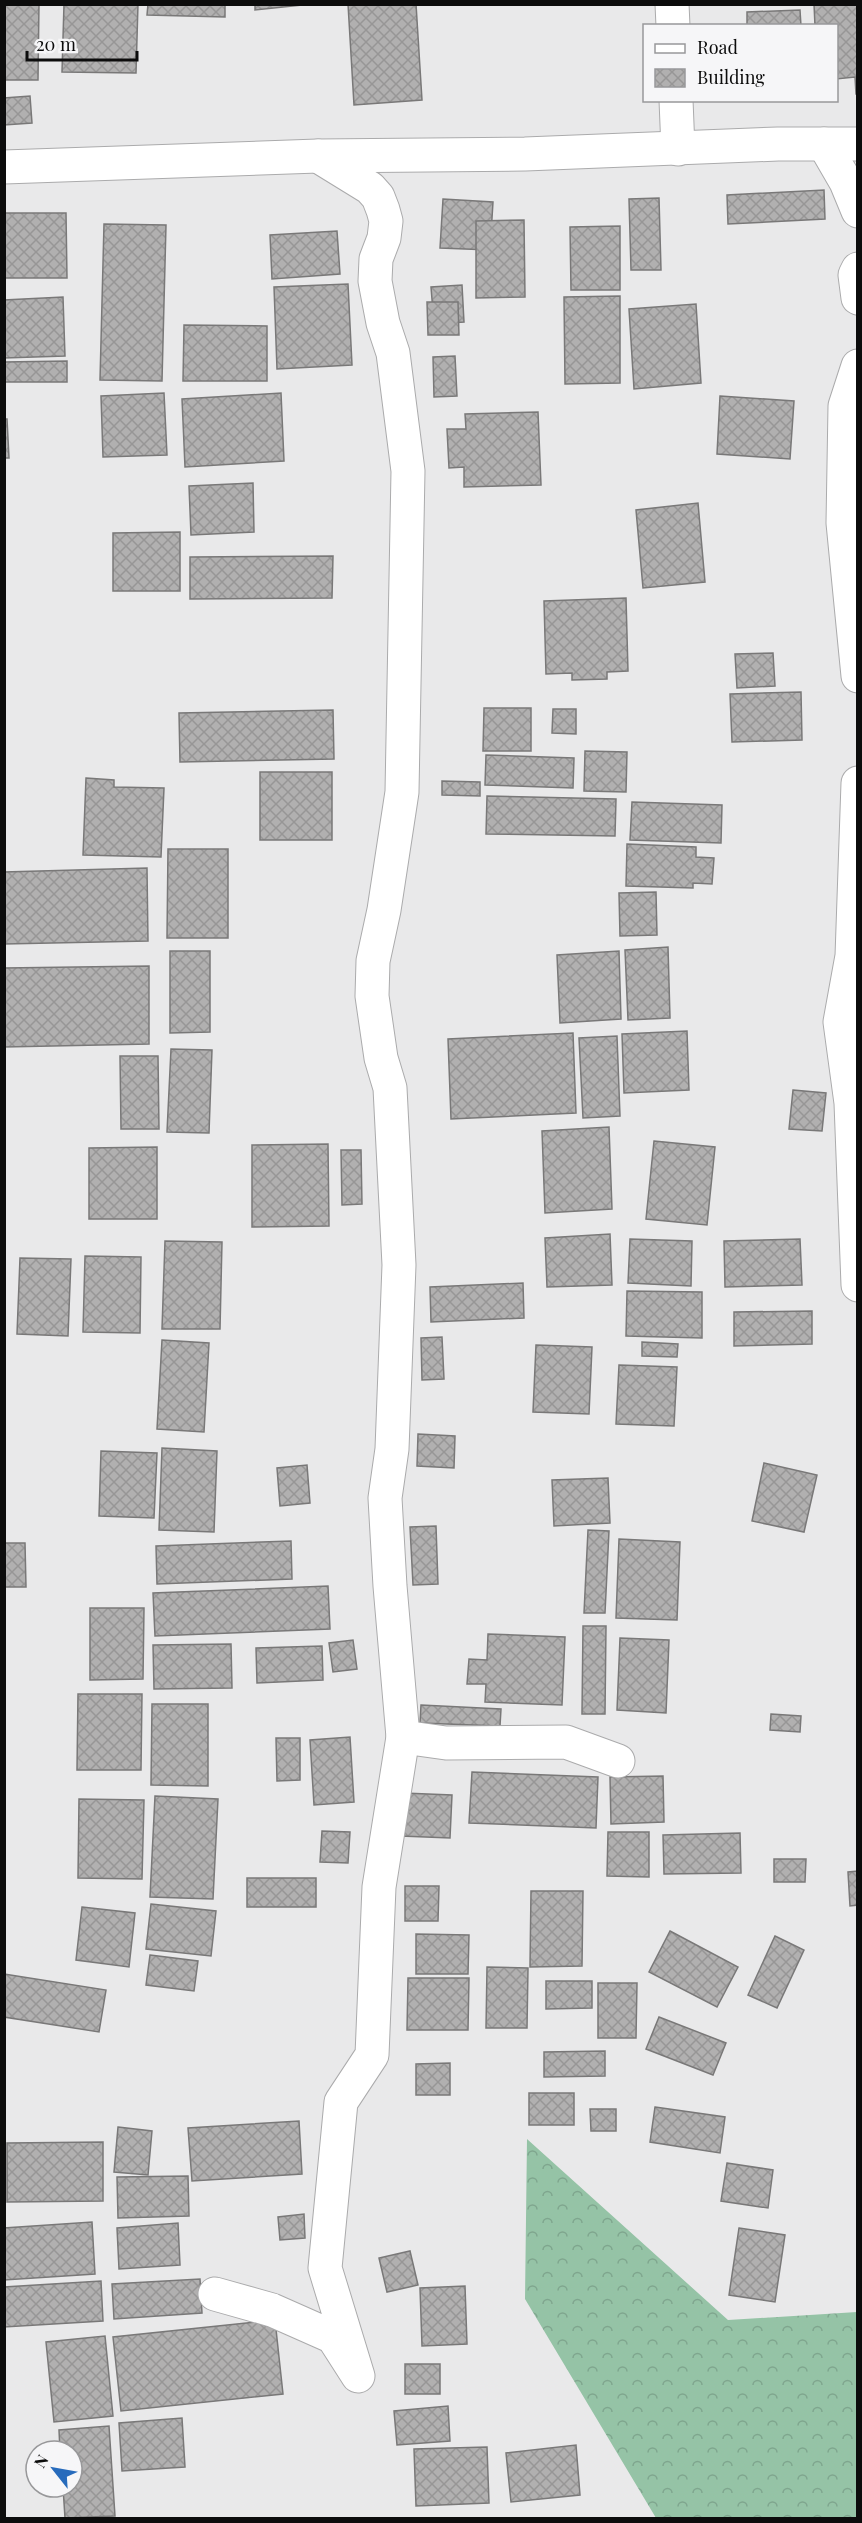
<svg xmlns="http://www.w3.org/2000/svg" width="862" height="2523" font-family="'Playfair Display',serif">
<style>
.forest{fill:url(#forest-crowns)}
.building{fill:url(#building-cross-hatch);stroke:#797878;stroke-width:1.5}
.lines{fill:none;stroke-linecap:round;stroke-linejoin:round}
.minor-casing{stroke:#ababac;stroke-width:35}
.minor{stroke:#fff;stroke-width:33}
</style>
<defs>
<pattern id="forest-crowns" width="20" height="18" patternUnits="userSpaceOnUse" patternTransform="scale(1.5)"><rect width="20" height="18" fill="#95c3a6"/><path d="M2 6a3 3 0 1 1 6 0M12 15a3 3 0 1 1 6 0" fill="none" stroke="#7fa68e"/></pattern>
<pattern id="building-cross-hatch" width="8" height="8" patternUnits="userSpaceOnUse" patternTransform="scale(1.5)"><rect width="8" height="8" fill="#b1b0b0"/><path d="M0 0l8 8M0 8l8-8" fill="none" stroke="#979696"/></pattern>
</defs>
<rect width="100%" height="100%" fill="#e9e9ea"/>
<polygon class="forest" points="527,2139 728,2320 857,2312 857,2518 656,2518 525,2299"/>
<g class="building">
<polygon points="4,4 39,4 38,80 4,80"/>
<polygon points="64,4 138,4 136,73 62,72"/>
<polygon points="148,4 225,4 225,17 147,15"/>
<polygon points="255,4 312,4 255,10"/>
<polygon points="348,4 416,4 422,100 354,105"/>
<polygon points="814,4 858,4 858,94 856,94 855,77 836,79 836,26 815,26"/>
<polygon points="800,10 801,26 747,26 747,12"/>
<polygon points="30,96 32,123 4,125 4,98"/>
<polygon points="824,190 825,219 728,224 727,195"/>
<polygon points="659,198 661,270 631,270 629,199"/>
<polygon points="443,199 493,202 490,250 440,248"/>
<polygon points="4,213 66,213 67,278 4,278"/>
<polygon points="524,220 525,297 476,298 476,221"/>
<polygon points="104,224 166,225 162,381 100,380"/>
<polygon points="620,226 620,290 571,290 570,227"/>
<polygon points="337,231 340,274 272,279 270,235"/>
<polygon points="348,284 352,365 277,369 274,287"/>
<polygon points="462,285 464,322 434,324 431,287"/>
<polygon points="620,296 620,383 565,384 564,297"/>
<polygon points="63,297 65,356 4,358 4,300"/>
<polygon points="427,302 458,302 459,335 428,335"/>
<polygon points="696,304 701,383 634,389 629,309"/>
<polygon points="184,325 267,326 267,381 183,381"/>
<polygon points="455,356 457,396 434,397 433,357"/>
<polygon points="67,361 67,382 4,382 4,362"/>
<polygon points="164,393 167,455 103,457 101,396"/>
<polygon points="281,393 284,461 185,467 182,399"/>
<polygon points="720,396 794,401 790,459 717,454"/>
<polygon points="538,412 541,485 464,487 464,467 449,468 447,429 466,429 465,414"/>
<polygon points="4,419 7,419 9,458 4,458"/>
<polygon points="253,483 254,532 191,535 189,486"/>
<polygon points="698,503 705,582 643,588 636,510"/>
<polygon points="180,532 180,591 113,591 113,533"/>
<polygon points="333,556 332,598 190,599 190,557"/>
<polygon points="626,598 628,671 607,672 607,679 572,680 572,673 546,674 544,601"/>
<polygon points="773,653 775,686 737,688 735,654"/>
<polygon points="801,692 802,740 732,742 730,694"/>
<polygon points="484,708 531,708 531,751 483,751"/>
<polygon points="553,709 576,709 576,734 552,733"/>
<polygon points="333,710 334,759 180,762 179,713"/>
<polygon points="585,751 627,752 626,792 584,791"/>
<polygon points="486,755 574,758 573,788 485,785"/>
<rect x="260" y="772" width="72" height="68"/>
<polygon points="86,778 114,780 114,787 164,788 161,857 83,855"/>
<polygon points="442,781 480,782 480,796 442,795"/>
<polygon points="487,796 616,799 615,836 486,834"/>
<polygon points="632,802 722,805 721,843 630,840"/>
<polygon points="627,844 696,847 696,857 714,858 712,884 693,883 693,888 626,886"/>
<polygon points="168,849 228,849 228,938 167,938"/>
<polygon points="147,868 148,941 4,944 4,872"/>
<polygon points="656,892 657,935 620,936 619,893"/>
<polygon points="668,947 670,1018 628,1020 625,950"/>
<polygon points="170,951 210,951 210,1032 170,1033"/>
<polygon points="619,951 621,1019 560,1023 557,955"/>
<polygon points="149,966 149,1044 4,1047 4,968"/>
<polygon points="687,1031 689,1090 624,1093 622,1034"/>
<polygon points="573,1033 576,1113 451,1119 448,1039"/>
<polygon points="617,1036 620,1116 583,1118 579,1038"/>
<polygon points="171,1049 212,1050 209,1133 167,1132"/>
<polygon points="120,1056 158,1056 159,1129 121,1129"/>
<polygon points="793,1090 826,1093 822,1131 789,1129"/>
<polygon points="609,1127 612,1209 545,1213 542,1131"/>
<polygon points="654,1141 715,1147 707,1225 646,1219"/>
<polygon points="328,1144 329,1226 252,1227 252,1145"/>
<polygon points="157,1147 157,1219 89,1219 89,1148"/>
<polygon points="341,1150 361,1150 362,1204 342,1205"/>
<polygon points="610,1234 612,1285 547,1287 545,1238"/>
<polygon points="630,1239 692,1241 691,1286 628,1283"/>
<polygon points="800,1239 802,1285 725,1287 724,1241"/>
<polygon points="165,1241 222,1242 220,1329 162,1329"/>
<polygon points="85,1256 141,1257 140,1333 83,1332"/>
<polygon points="20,1258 71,1259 68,1336 17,1334"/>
<polygon points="523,1283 524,1318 431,1322 430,1287"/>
<polygon points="627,1291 702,1292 702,1338 626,1336"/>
<polygon points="812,1311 812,1344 734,1346 734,1312"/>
<polygon points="442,1337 444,1379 422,1380 421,1338"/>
<polygon points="162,1340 209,1343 204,1432 157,1429"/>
<polygon points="642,1342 678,1344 677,1357 642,1356"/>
<polygon points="536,1345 592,1347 589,1414 533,1412"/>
<polygon points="619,1365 677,1367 674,1426 616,1424"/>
<polygon points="418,1434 455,1436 454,1468 417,1466"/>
<polygon points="162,1448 217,1451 214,1532 159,1530"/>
<polygon points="101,1451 157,1453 154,1518 99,1516"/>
<polygon points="764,1463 817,1475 804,1532 752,1521"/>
<polygon points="307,1465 310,1503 280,1506 277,1468"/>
<polygon points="608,1478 610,1523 554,1526 552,1480"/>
<polygon points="436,1526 438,1584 413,1585 410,1527"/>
<polygon points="588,1530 609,1531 605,1613 584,1613"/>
<polygon points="619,1539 680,1542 677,1620 616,1618"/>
<polygon points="291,1541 292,1579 157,1584 156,1546"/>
<polygon points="4,1543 25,1543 26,1587 4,1587"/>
<polygon points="328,1586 330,1629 155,1636 153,1593"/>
<polygon points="90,1608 144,1608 143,1679 90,1680"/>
<polygon points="583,1626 606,1626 605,1714 582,1714"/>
<polygon points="488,1634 565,1637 562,1705 485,1702 486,1684 467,1684 469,1659 487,1660"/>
<polygon points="620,1638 669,1640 666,1713 617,1710"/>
<polygon points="353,1640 357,1669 333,1672 329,1643"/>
<polygon points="231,1644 232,1688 154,1689 153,1645"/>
<polygon points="322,1646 323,1680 257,1683 256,1648"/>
<polygon points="78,1694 142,1694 141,1770 77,1770"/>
<polygon points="152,1704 208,1704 208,1786 151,1785"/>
<polygon points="421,1705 501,1709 500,1726 420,1723"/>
<polygon points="771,1714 801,1716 800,1732 770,1730"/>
<polygon points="350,1737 354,1802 314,1805 310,1740"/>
<polygon points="276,1738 300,1738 300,1780 277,1781"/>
<polygon points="472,1772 598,1777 596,1828 469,1823"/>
<polygon points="663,1776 664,1822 611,1824 610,1777"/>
<polygon points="403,1793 452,1795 450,1838 401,1836"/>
<polygon points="155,1796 218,1799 213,1899 150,1897"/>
<polygon points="79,1799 144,1800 142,1879 78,1878"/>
<polygon points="322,1831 350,1832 348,1863 320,1862"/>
<polygon points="608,1832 649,1832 649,1877 607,1876"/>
<polygon points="740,1833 741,1873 664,1874 663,1835"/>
<polygon points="774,1859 806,1859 805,1882 774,1882"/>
<polygon points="858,1871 858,1905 850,1906 848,1872"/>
<rect x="247" y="1878" width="69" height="29"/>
<polygon points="405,1886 439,1886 438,1921 405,1921"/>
<polygon points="531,1891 583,1891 582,1966 530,1967"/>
<polygon points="151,1904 216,1911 211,1956 146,1949"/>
<polygon points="82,1907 135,1913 129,1967 76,1960"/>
<polygon points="670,1931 738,1967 717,2007 649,1972"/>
<polygon points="416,1934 469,1935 468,1974 416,1974"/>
<polygon points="775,1936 804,1950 777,2008 748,1995"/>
<polygon points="150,1955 198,1961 194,1991 146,1985"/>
<polygon points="487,1967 528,1968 527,2028 486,2028"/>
<polygon points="4,1974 106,1990 99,2032 4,2017"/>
<polygon points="408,1978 469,1978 468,2030 407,2030"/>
<polygon points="546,1981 592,1981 592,2008 546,2009"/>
<polygon points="598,1983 637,1983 636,2038 598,2038"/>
<polygon points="659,2017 726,2043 713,2075 646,2049"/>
<polygon points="605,2051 605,2076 544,2077 544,2052"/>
<polygon points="450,2063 450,2095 416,2095 416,2064"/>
<rect x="529" y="2093" width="45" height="32"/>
<polygon points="655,2107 725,2117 720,2153 650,2142"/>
<polygon points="590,2109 616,2109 616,2131 591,2131"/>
<polygon points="299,2121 302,2174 192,2181 188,2128"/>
<polygon points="118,2127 152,2131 148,2175 114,2172"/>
<polygon points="103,2142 103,2201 7,2202 7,2143"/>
<polygon points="727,2163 773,2170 768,2208 721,2201"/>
<polygon points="188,2176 189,2216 118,2218 117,2177"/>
<polygon points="304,2214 305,2238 280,2240 278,2217"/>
<polygon points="92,2222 95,2274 4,2280 4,2228"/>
<polygon points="178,2223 180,2265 119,2269 117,2228"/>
<polygon points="739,2228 785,2235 775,2302 729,2295"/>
<polygon points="410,2251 418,2285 387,2292 379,2258"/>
<polygon points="200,2279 202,2313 114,2319 112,2284"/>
<polygon points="101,2281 103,2321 4,2327 4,2287"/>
<polygon points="465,2286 467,2344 422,2346 420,2288"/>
<polygon points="275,2320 283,2394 121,2411 113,2337"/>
<polygon points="105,2336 113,2416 54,2422 46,2342"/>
<rect x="405" y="2364" width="35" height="30"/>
<polygon points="448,2406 450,2441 397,2445 394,2411"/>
<polygon points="182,2418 185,2467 122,2471 119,2423"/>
<polygon points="109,2426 115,2516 65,2518 63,2487 72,2487 72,2451 60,2451 59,2430"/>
<polygon points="576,2445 580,2495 511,2502 506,2453"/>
<polygon points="487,2447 489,2503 416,2506 414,2449"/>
</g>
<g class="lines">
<g class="minor-casing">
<g id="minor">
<polyline points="672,4 673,26"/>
<polyline points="676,100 678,149"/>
<polyline points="824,144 846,182 858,211"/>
<polyline points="4,167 318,156 525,154 778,144 858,144"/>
<polyline points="858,269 855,275 858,298"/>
<polyline points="858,366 845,406 843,523 858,676"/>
<polyline points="858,783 852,956 840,1022 851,1103 858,1285"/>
<polyline points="403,1737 446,1743 566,1742 618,1761"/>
<polyline points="215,2294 272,2310 333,2337 358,2376 325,2268 341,2102 372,2055 379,1887 403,1737 390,1586 385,1498 392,1449 399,1265 390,1088 381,1058 372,996 373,961 384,910 402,792 408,471 393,353 383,323 375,281 376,259 384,238 386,221 383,210 378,197 370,188 318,156"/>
</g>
</g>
<use href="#minor" class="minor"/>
</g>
<rect width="862" height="2523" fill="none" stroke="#0c0c0c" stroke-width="12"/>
<rect x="643" y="24" width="195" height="78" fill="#f6f6f8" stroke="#98989a" stroke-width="1.5"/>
<rect x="655" y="44" width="30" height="9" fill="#ffffff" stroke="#98989a" stroke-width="1.5"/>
<text x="697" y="54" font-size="18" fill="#0c0c0c">Road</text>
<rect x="655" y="69" width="30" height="18" fill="url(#building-cross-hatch)" stroke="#98989a" stroke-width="1.5"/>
<text x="697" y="84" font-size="18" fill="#0c0c0c">Building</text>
<g transform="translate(54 2469) rotate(301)"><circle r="28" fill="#f6f6f8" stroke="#98989a" stroke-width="1.5"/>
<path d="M0-4.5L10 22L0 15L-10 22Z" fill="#276bbc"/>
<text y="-9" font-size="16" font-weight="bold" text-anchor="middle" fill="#0c0c0c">N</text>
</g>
<path d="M27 51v9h110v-9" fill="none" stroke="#0c0c0c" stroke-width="3"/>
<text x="36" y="51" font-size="18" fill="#0c0c0c" stroke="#f6f6f8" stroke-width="4.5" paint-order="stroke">20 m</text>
</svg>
